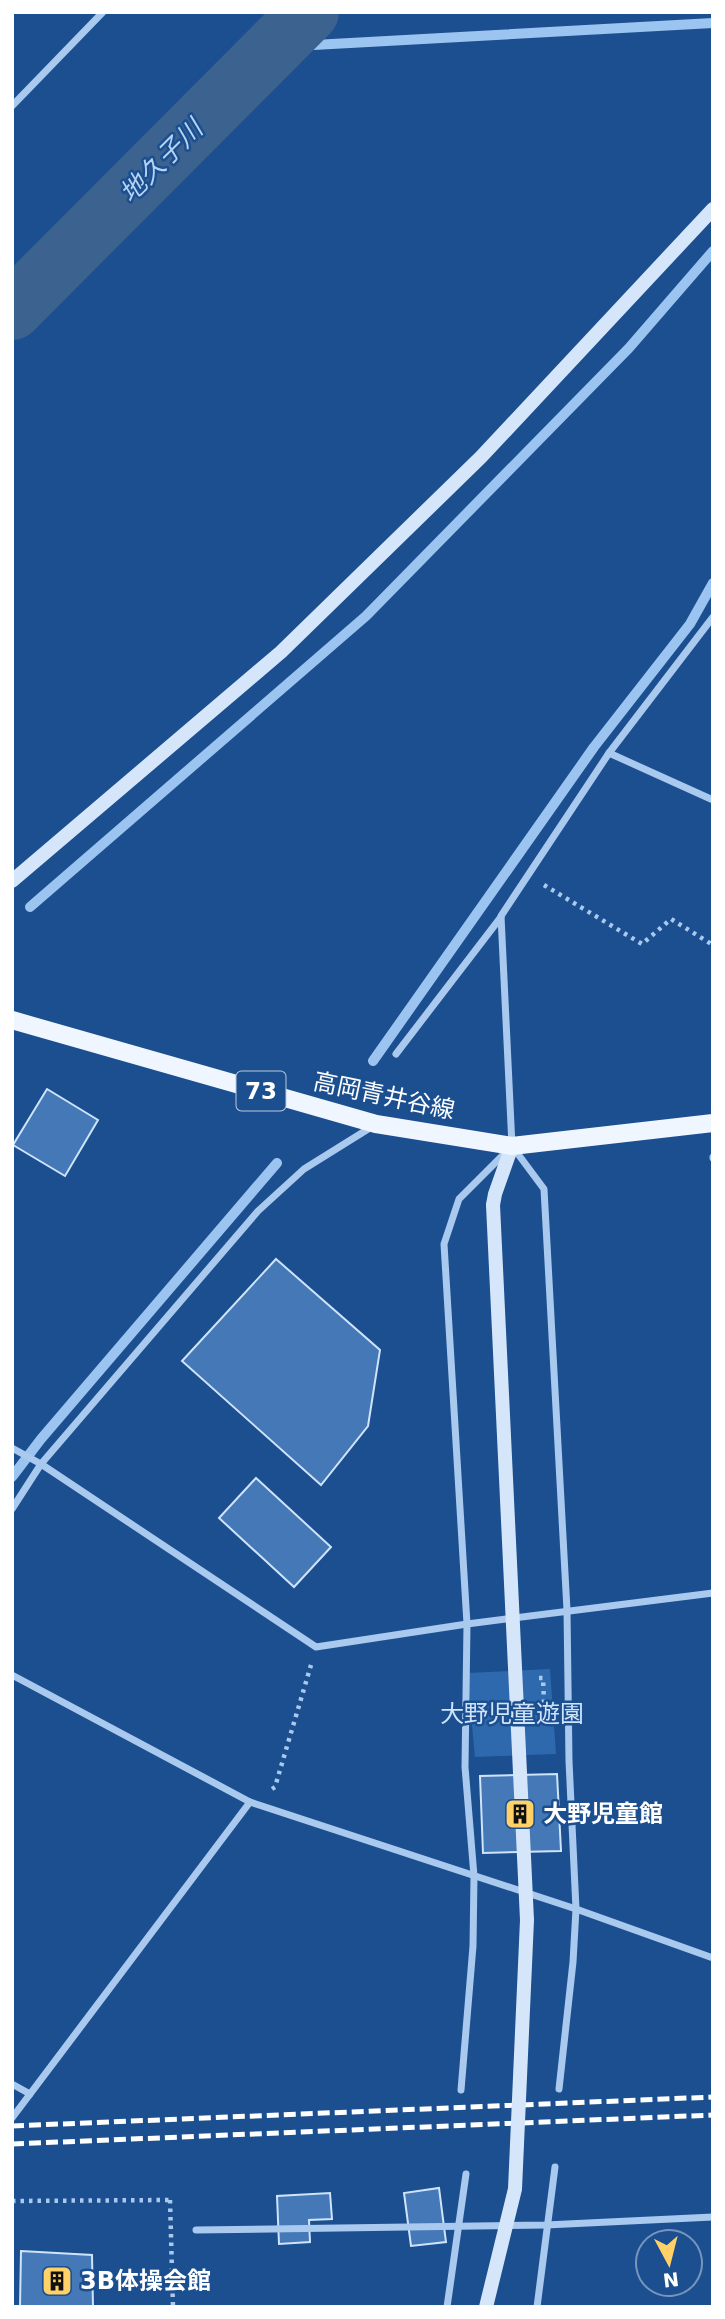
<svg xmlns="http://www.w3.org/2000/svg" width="725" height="2319" font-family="'DejaVu Sans','Noto Sans JP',sans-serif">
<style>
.green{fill:#2e69ad}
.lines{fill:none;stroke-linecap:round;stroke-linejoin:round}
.stream{stroke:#9cc4f0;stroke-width:10}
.river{stroke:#3c6290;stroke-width:60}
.building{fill:#4478b7;stroke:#cfe3fa;stroke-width:2}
.path{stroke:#a9c9ee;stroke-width:4.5;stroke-dasharray:3.5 5;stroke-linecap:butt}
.street{stroke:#a9c9ee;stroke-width:7}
.secondary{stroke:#d6e6fa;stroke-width:14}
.primary{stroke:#f0f6ff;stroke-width:18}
.rail{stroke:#fff;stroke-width:5;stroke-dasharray:12 5;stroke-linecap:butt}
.secondary-bridge{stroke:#d6e6fa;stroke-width:14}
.labels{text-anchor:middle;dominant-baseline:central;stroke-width:5;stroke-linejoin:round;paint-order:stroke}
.shield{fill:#1b4f8f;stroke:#bbcadd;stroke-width:2}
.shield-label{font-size:23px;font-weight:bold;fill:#fff}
.street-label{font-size:24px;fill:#fff;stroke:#1b4f8f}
.park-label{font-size:24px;fill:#cfe3fa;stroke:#1b4f8f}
.poi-label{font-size:24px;font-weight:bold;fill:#fff;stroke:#1b4f8f;text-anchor:start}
.water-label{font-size:26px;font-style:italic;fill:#b5d3f5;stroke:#1b4f8f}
</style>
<rect width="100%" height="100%" fill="#1b4f8f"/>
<polygon class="green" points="550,1669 556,1754 475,1757 467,1673"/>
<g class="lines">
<g class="stream">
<polyline points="277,47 713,23"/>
<polyline points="30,907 366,616 629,348 713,251"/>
<polyline points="373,1061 594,747 690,624 713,583"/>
<polyline points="12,1477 41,1439 277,1163"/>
</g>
<polyline class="river" points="12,310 309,12"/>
</g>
<g class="building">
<polygon points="47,1089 98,1120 65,1176 13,1145"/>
<polygon points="276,1259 380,1350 368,1426 321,1485 182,1361"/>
<polygon points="256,1478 331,1547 294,1587 219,1518"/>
<polygon points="557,1774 561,1851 483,1853 480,1776"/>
<polygon points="439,2188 446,2242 411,2246 404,2193"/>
<polygon points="330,2193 332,2219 309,2220 310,2242 279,2244 277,2196"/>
<polygon points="21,2251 92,2255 93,2307 20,2307"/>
</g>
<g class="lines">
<g class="path">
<polyline points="544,885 642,944 671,919 713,945"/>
<polyline points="539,1678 543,1678 545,1725"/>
<polyline points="272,1789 275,1787 311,1665"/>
<polyline points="170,2200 173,2307"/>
<polyline points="12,2201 170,2200"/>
</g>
<g class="street">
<polyline points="12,106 103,12"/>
<polyline points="609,753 713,800"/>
<polyline points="396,1054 501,917"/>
<polyline points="713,1157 713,1158"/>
<polyline points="12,1448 41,1464 316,1647 467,1624 713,1593"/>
<polyline points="12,1509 41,1464 258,1211 304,1169 373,1126"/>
<polyline points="12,1675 250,1802 576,1909 713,1958"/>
<polyline points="12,2084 30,2094"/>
<polyline points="559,2089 573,1962 576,1909 569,1761 567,1610 544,1189 512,1146 501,916 609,753 713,617"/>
<polyline points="461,2090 473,1946 474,1876 465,1767 467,1624 444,1244 459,1199 507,1151"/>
<polyline points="12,2118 250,1802"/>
<polyline points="196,2230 546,2225 713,2217"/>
<polyline points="447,2307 466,2174"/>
<polyline points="537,2307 555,2167"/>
</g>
<g class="secondary">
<polyline points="12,881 281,652 481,457 713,209"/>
<polyline points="493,1205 495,1194 512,1146"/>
</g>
<polyline class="primary" points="12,1020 376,1124 512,1146 713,1123"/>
<g class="rail">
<polyline points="12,2126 713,2097"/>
<polyline points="12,2144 713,2115"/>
</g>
<polyline class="secondary-bridge" points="486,2307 515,2189 527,1920 493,1205"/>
</g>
<defs>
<g id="building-square" transform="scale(1.575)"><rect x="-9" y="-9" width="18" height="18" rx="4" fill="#ffd166" stroke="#1b4f8f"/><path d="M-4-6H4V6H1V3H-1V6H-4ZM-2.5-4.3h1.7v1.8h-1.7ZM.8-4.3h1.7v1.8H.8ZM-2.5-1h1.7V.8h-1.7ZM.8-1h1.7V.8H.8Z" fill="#111"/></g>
</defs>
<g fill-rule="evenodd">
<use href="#building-square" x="520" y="1814"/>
<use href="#building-square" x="57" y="2281"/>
</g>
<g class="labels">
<rect class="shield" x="236.5" y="1071.5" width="49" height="39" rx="5"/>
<g class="shield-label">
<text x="261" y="1091">73</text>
</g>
<g class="street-label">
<text transform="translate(384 1096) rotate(12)">高岡青井谷線</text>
</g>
<g class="park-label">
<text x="512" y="1714">大野児童遊園</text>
</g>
<g class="poi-label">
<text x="543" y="1814">大野児童館</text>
<text x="80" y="2281">3B体操会館</text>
</g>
<g class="water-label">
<text transform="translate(161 161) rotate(-45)">地久子川</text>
</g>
</g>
<rect width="725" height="2319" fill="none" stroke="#ffffff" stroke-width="28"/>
<g transform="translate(669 2263) rotate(173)"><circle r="33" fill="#1b4f8f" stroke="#7695bc" stroke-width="2"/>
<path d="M0-5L12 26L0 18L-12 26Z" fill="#ffd166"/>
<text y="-10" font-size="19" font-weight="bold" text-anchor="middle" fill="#ffffff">N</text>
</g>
</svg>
